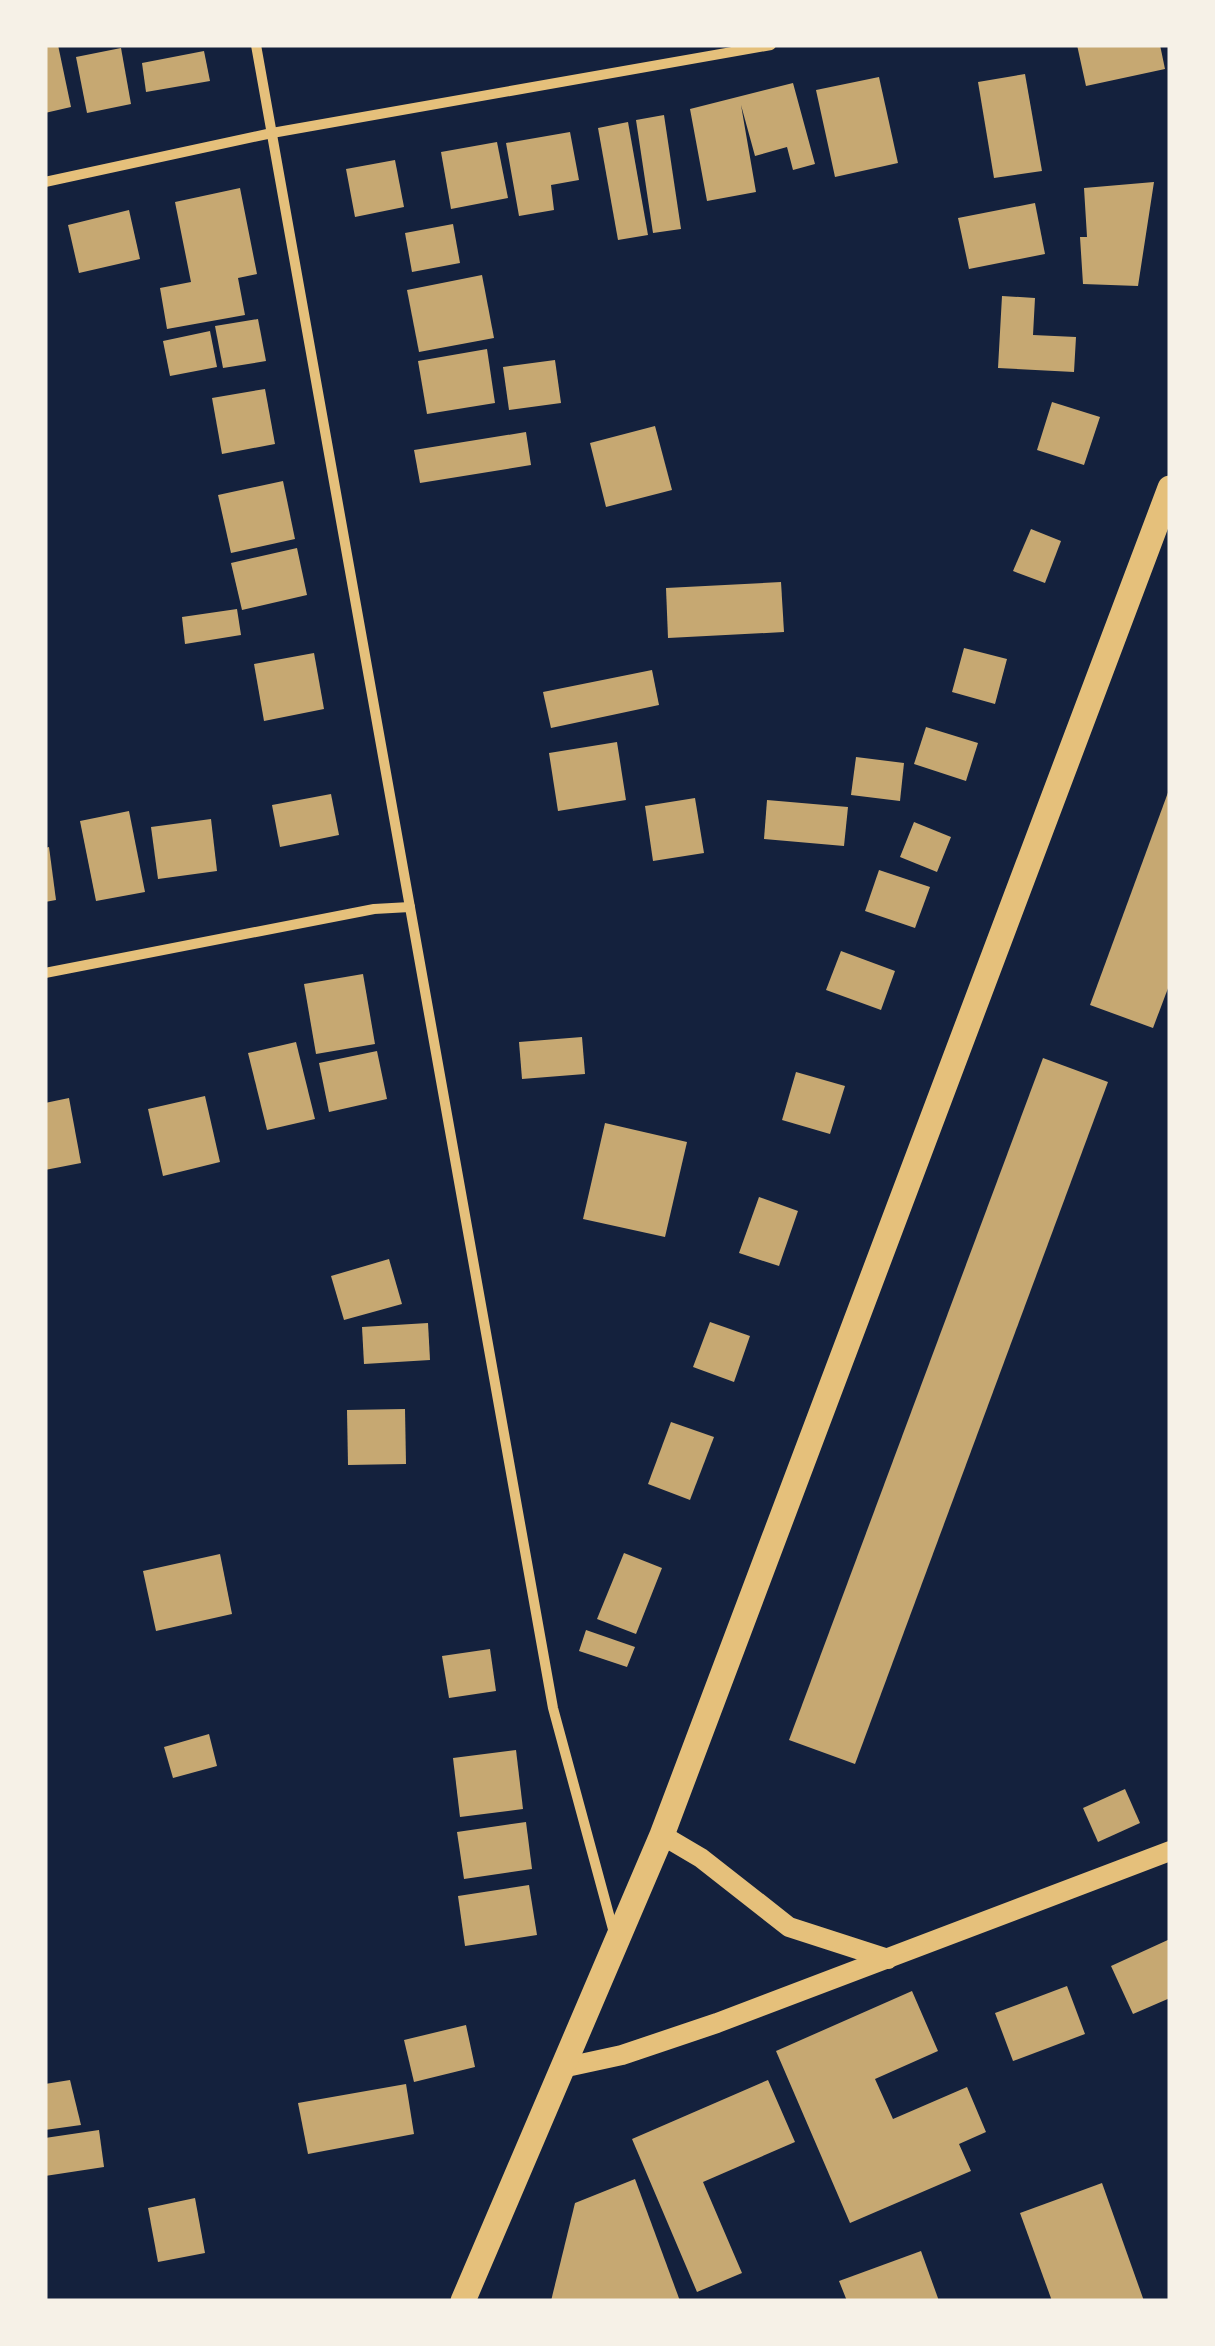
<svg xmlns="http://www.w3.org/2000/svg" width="1215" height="2346" font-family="'Fira Sans Condensed',sans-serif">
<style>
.building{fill:#c6a872}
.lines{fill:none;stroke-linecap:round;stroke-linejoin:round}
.minor{stroke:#e5c07b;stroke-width:10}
.secondary{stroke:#e5c07b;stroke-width:20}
.primary{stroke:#e5c07b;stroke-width:25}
</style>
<rect width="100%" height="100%" fill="#14213d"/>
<g class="building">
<polygon points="45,45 58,45 71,107 45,113"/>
<polygon points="1077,45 1160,45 1165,69 1086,86"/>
<polygon points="121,48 131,104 87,113 76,57"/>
<polygon points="204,51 210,81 146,92 142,63"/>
<polygon points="1025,74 1042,171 994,178 978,82"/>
<polygon points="879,77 898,163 835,177 816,90"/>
<polygon points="793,83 815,164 793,170 787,147 755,156 741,105 756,192 707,201 690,109"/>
<polygon points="664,115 681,229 653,233 636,120"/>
<polygon points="628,122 648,235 618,240 598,128"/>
<polygon points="570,132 579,180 551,185 554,210 519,216 506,143"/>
<polygon points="497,142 508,198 451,209 441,152"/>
<polygon points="395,160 404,207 355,217 346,169"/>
<polygon points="1154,182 1138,286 1083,284 1080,237 1087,237 1084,188"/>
<polygon points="240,188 257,274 238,278 245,315 167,329 160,288 191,282 175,202"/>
<polygon points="1035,203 1045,254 969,269 958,218"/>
<polygon points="129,210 140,259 79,273 68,225"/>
<polygon points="453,224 460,263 412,272 405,233"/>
<polygon points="482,275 494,338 419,352 407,290"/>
<polygon points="1002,296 1035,298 1033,335 1076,337 1074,372 998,368"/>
<polygon points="258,319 266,361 223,368 215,326"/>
<polygon points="210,331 217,367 170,376 163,341"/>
<polygon points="487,349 495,403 427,414 418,361"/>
<polygon points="555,360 561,403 509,410 503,367"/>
<polygon points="265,389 275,444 222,454 212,398"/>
<polygon points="1052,402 1100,417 1084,465 1037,450"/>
<polygon points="655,426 672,490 606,507 590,443"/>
<polygon points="526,432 531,465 420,483 414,450"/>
<polygon points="283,481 295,539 231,553 218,495"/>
<polygon points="1031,529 1061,541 1045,583 1013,571"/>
<polygon points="297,548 307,595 242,610 231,563"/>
<polygon points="781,582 784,632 668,638 666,588"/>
<polygon points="237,609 241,635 185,644 182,617"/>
<polygon points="964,648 1007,659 995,704 952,692"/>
<polygon points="314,653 324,709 264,721 254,664"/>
<polygon points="652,670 659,705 551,728 543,692"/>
<polygon points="926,727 978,743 966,781 914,764"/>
<polygon points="617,742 626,800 558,811 549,753"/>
<polygon points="856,757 904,763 900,801 851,795"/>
<polygon points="1170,787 1170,983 1153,1028 1090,1005"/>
<polygon points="331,794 339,835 280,847 272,805"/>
<polygon points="695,798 704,853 653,861 645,806"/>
<polygon points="767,800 848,807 844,846 764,839"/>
<polygon points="129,811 145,892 96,901 80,821"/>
<polygon points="211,819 217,871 158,879 151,827"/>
<polygon points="914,822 951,837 937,872 900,857"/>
<polygon points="49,847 56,900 45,902 45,848"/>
<polygon points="879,870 930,887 915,928 865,911"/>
<polygon points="841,951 895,971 881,1010 826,990"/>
<polygon points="363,974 375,1044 316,1054 304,984"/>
<polygon points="582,1037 585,1074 522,1079 519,1042"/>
<polygon points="296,1042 315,1119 267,1130 248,1053"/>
<polygon points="377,1051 387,1099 329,1112 319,1063"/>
<polygon points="1043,1058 1108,1082 855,1764 789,1740"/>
<polygon points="796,1072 845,1086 830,1134 782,1120"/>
<polygon points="205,1096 220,1162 163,1176 148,1109"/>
<polygon points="69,1098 81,1163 45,1170 45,1103"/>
<polygon points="605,1123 687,1142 665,1237 583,1219"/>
<polygon points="759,1197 798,1211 779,1266 739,1253"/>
<polygon points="389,1259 402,1304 344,1320 331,1276"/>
<polygon points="710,1322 750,1336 734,1382 693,1367"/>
<polygon points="428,1323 430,1360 364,1364 362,1327"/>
<polygon points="405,1409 406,1464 348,1465 347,1410"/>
<polygon points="671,1422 714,1437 690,1500 648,1484"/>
<polygon points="624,1553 662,1568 636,1634 597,1619"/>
<polygon points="220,1554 232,1614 156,1631 143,1571"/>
<polygon points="586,1630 635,1647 627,1667 579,1651"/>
<polygon points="490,1649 496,1691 449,1698 442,1656"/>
<polygon points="209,1734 217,1766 173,1778 164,1747"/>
<polygon points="516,1750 523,1809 460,1817 453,1758"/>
<polygon points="1125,1789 1140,1823 1098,1842 1083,1808"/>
<polygon points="526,1822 532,1869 464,1879 457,1832"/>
<polygon points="529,1885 537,1935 465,1946 458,1896"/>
<polygon points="1170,1939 1170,1998 1133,2014 1111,1966"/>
<polygon points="1067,1986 1085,2034 1013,2061 995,2013"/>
<polygon points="912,1991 938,2051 875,2079 893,2119 967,2087 986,2132 959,2144 971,2171 850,2223 776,2051"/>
<polygon points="466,2025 475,2067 414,2082 404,2040"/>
<polygon points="70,2080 81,2125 45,2130 45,2084"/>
<polygon points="768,2080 795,2142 703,2182 742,2273 697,2292 632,2139"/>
<polygon points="406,2084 414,2134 308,2154 298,2103"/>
<polygon points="99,2130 104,2167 45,2176 45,2138"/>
<polygon points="635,2179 680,2301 551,2301 575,2203"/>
<polygon points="1102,2183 1144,2301 1052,2301 1020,2213"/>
<polygon points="195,2198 205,2253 158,2262 148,2208"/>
<polygon points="921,2251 939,2301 847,2301 839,2281"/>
</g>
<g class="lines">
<g class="minor">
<polyline points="256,45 553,1708 614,1933"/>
<polyline points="45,182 272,133 771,45"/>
<polyline points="45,973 374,909 410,907"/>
</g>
<g class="secondary">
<polyline points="662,1835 701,1858 789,1927 888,1959"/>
<polyline points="562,2068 622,2055 717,2023 1170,1851"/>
</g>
<polyline class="primary" points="463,2301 662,1835 1170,488"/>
</g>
<rect width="1215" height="2346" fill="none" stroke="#f6f1e7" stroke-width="95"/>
</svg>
